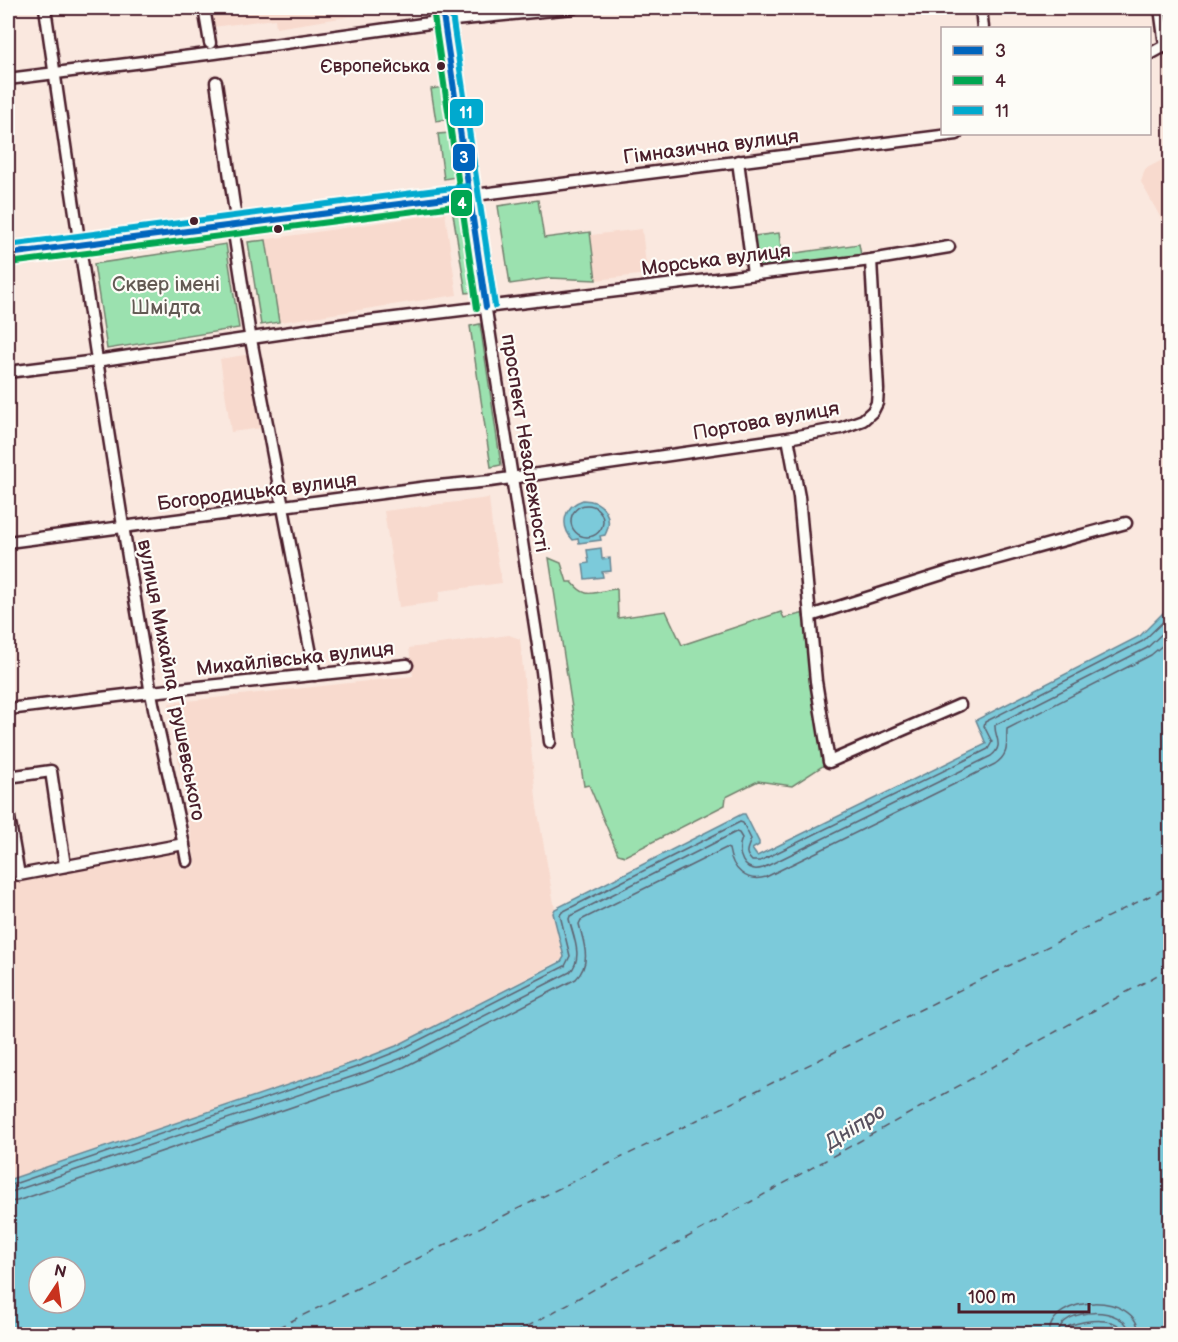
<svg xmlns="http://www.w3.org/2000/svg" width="1178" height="1342" font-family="'Balsamiq Sans',sans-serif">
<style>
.built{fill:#f8dace}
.green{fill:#9be1af;stroke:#72806d;stroke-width:1.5}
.water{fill:#7ccada;stroke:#688694;stroke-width:1.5;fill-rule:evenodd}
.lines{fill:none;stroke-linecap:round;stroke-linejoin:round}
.shore{stroke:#5e6371;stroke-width:1.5}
.ferry{stroke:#595260;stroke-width:1.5;stroke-dasharray:8 6;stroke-linecap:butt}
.minor-casing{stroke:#4a1f2b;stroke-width:15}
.minor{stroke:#fdfcf7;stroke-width:10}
.bus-1-casing{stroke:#fdfcf7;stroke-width:10}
.bus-2-casing{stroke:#fdfcf7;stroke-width:10}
.bus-3-casing{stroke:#fdfcf7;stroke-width:10}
.bus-1{stroke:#0065bd;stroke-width:6}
.bus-2{stroke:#00a651;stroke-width:6}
.bus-3{stroke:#00a9ce;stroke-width:6}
.bus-dot{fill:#4a1f2b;stroke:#fdfcf7;stroke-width:2}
.labels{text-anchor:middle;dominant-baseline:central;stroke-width:4.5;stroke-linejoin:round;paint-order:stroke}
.bus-label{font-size:18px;fill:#4a1f2b;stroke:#fdfcf7;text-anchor:end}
.street-label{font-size:20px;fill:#4a1f2b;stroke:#fdfcf7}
.park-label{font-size:20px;fill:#625953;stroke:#fdfcf7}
.water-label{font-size:21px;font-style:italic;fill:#595260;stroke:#fdfcf7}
.line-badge{stroke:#fdfcf7;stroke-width:2}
.badge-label{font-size:16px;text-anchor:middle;font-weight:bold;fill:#fff}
</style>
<rect width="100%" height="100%" fill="#fae8df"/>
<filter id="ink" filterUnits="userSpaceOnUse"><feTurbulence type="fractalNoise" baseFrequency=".0167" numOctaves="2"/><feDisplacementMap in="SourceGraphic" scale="12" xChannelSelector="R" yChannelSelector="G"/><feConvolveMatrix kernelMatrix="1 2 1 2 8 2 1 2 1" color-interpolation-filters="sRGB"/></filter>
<g filter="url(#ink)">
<g class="built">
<polygon points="210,8 372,8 373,13 276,28 275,19 213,27"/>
<polygon points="1170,156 1170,235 1141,182 1145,169"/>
<polygon points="445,213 457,295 261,325 248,242"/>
<polygon points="642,229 647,274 596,280 591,235"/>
<polygon points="251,354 262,428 231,432 220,359"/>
<polygon points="489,498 493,535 502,583 440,591 438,602 399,607 384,511"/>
<polygon points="509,635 520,639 537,807 555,909 553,913 563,959 396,1046 358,1061 8,1180 8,828 16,878 178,850 182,870 196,867 169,703 413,676 409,648"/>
</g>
<g class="green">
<polygon points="443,87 448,119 436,121 431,89"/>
<polygon points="450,133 456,177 444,179 438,134"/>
<polygon points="538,200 544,238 590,232 596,280 550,278 510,284 498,206"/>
<polygon points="462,213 474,292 466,293 453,214"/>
<polygon points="779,233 782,255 859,244 861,255 759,267 757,264 754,236"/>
<polygon points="266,240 279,322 261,325 248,242"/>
<polygon points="226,244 239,328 107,349 94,264"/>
<polygon points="480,324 501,465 491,467 470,326"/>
<path d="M549,558L561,563L567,582H572C588,602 594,590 617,589L618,618L666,611L682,645L781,612L784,618L810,612L829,762L792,786L758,781L726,797L725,805L625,856L618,854L589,785L584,786Z"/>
</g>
<g class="water">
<path d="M583,500C604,500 614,517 605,535L600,536L601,540L579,543L578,539L573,540C559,525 564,506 583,500Z"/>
<polygon points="601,548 602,559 610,558 611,571 602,572 603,577 585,579 583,564 589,563 587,550"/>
<path d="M1170,606V1334H1121L1105,1327H1093L1082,1328L1065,1334H8V1180L358,1061L396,1046L561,962L564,957L553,913L555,909L742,814H745L759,842V845L752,849L757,856L986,744L976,720L1140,636ZM39,1267H75V1303H39Z"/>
</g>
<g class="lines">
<g class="shore">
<circle cx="587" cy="521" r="16"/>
<path d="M8,1186L360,1066L398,1051L565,966L570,956L560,915L562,912L740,822L743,823L751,839C748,849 743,852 752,861H760L988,749L992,742L984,726L985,722L1143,641L1170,615"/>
<path d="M8,1193L363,1073L402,1058L570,972C584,958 573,936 569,919L570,916L736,832L739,833L742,838C736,853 743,874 763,868L991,756C1005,745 994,737 995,725L1147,648L1170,626"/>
<path d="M8,1202L17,1201L365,1082L404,1067L576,979C592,962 584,944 579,924L581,920L726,848L729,849C732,869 746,883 766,877L995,764C1010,754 1006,744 1007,729L1151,655L1170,639"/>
<path d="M1049,1334C1051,1293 1138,1292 1139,1334"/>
<path d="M1058,1334C1060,1306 1128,1305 1130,1334"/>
<path d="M1066,1334L1069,1326C1083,1321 1120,1314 1123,1334"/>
</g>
<g class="ferry">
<polyline points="265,1334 1170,886"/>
<polyline points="514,1334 1170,968"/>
</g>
<g class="minor-casing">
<g id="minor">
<path d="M45,8C78,235 111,462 150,688C161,746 176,803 187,861"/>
<polyline points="204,8 210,43"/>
<polyline points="442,8 470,207 542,671 550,742"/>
<polyline points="981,8 983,28"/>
<polyline points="1160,8 1164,38 1170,50"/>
<polyline points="1150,54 1170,43"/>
<polyline points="8,79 215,53 444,21 573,8"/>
<polyline points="216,82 237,226"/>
<polyline points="738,161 753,274"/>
<polyline points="233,226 249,329 315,675"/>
<polyline points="8,254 957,134"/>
<polyline points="8,372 96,361 346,324 871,260 949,247"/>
<polyline points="788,438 799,497 816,681 829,762 960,705"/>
<polyline points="8,542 428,487 490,481 788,438 841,428 863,420 873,411 877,403 878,390 871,260"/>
<polyline points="810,616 955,570 1126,523"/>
<polyline points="8,709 151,692 407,665"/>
<polyline points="8,777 51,771 65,866"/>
<polyline points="8,812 19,875 184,844"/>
</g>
</g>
<use href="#minor" class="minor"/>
<g class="bus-1-casing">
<g id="bus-1">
<polyline points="442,8 486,307"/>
<polyline points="8,254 469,195"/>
</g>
</g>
<g class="bus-2-casing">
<g id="bus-2">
<polyline points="433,9 477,308"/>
<polyline points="9,263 470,204"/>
</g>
</g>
<g class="bus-3-casing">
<g id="bus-3">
<polyline points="451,8 495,306"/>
<polyline points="8,245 468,186"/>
</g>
</g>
<use href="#bus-1" class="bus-1"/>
<use href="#bus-2" class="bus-2"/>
<use href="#bus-3" class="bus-3"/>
</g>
</g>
<g class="bus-dot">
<circle cx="441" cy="66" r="5"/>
<circle cx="194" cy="221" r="5"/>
<circle cx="278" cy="229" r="5"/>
</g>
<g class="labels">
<g class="bus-label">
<text x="430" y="66">Європейська</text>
</g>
<g class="street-label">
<text transform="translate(711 147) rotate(-7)">Гімназична вулиця</text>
<text transform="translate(716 260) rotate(-7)">Морська вулиця</text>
<text transform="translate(766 421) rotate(-10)">Портова вулиця</text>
<text transform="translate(525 443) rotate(81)">проспект Незалежності</text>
<text transform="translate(257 492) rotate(-7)">Богородицька вулиця</text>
<text transform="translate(295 659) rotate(-6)">Михайлівська вулиця</text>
<text transform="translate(171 680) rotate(79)">вулиця Михайла Грушевського</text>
</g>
<g class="park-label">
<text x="166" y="285">Сквер імені<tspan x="166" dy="23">Шмідта</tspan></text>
</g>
<g class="water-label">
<text transform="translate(855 1127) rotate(-32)">Дніпро</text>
</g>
</g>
<g class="line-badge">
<rect x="449" y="98" width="35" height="29" rx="6" fill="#00a9ce"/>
<rect x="452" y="143" width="24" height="29" rx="6" fill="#0065bd"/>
<rect x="450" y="189" width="23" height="28" rx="6" fill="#00a651"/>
</g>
<g class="badge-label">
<text x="466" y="118">11</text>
<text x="464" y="163">3</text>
<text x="462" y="209">4</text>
</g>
<rect width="1178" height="1342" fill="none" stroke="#fdfcf7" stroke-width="30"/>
<rect x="15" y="15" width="1148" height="1312" fill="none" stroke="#4a1f2b" stroke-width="2" filter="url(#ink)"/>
<rect x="941" y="27" width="210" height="108" fill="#fdfcf7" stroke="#b5a4a5" stroke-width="1.5"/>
<rect x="953" y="46" width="30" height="9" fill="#0065bd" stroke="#b5a4a5" stroke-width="1.5"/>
<text x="995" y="57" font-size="18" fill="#4a1f2b">3</text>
<rect x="953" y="76" width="30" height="9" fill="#00a651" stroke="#b5a4a5" stroke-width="1.5"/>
<text x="995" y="87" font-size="18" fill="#4a1f2b">4</text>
<rect x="953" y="106" width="30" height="9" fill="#00a9ce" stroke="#b5a4a5" stroke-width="1.5"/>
<text x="995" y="117" font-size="18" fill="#4a1f2b">11</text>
<g transform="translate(57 1285) rotate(13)"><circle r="28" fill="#fdfcf7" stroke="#b5a4a5" stroke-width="1.5"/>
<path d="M0-4.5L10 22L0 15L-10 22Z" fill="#c8321e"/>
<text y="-9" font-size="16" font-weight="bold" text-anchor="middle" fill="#4a1f2b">N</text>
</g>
<path d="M959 1303v9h130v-9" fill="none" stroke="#4a1f2b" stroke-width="3"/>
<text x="968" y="1303" font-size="18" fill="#4a1f2b" stroke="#fdfcf7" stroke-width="4.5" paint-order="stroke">100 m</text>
</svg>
